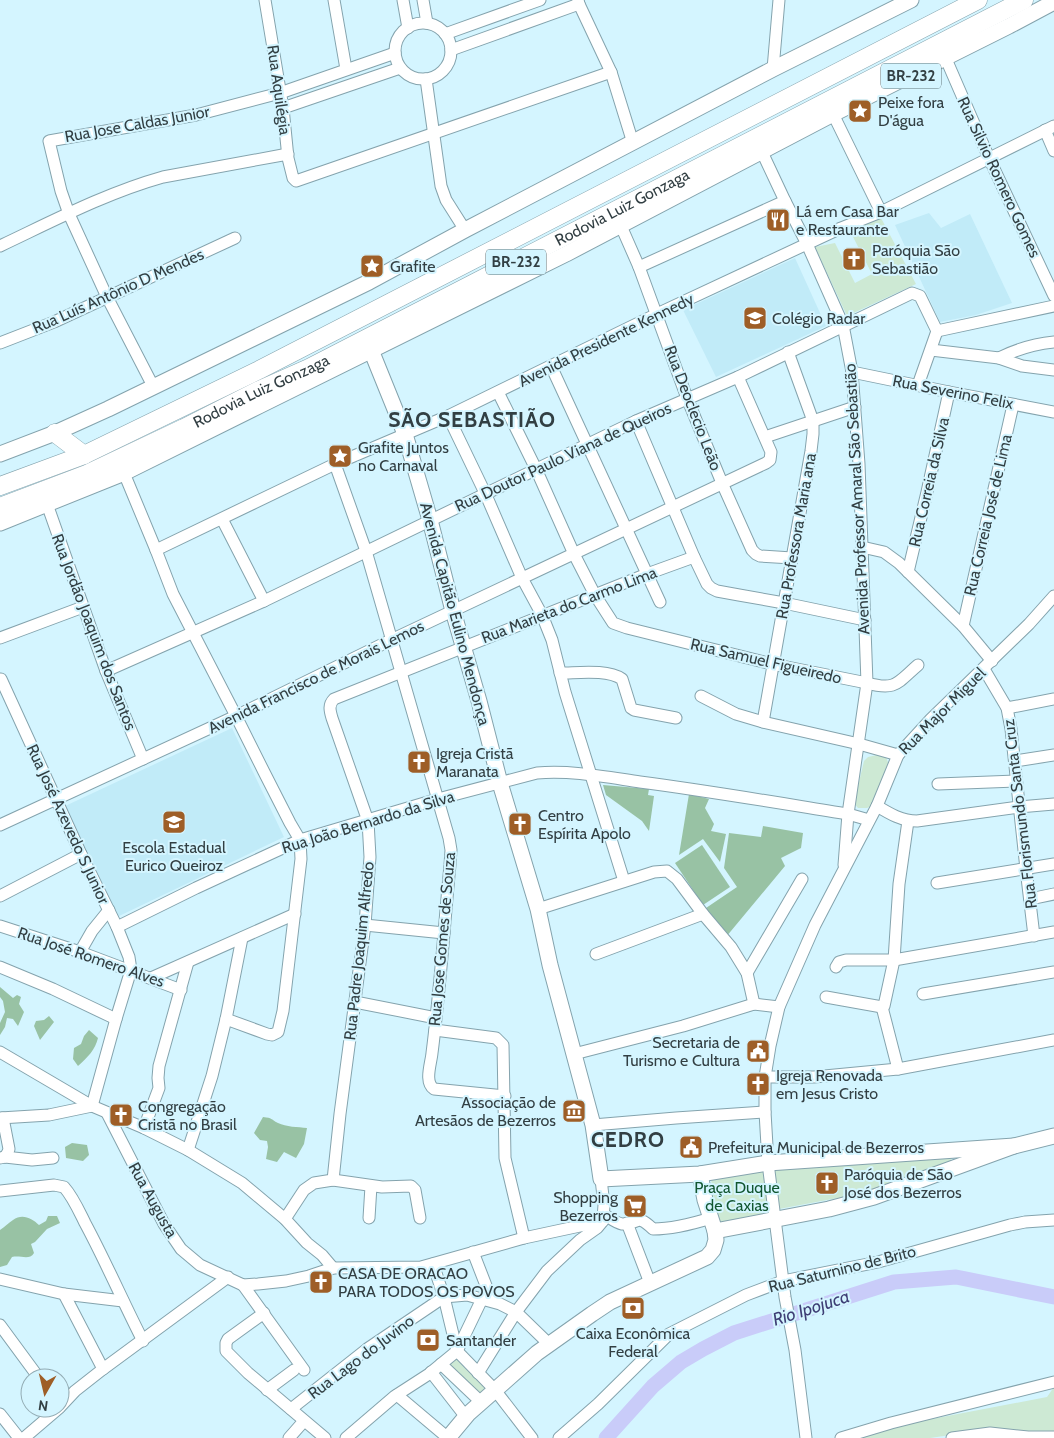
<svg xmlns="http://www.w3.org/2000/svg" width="1054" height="1438" font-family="Cabin,sans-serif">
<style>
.built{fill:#c1ebf8}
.green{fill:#cde9d4}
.forest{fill:#98c2a4}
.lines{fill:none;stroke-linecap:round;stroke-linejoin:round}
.river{stroke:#c9ccf9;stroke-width:15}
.minor-casing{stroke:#84a3ad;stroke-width:13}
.major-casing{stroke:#84a3ad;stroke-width:17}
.highway-casing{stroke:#84a3ad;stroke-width:19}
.minor{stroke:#fff;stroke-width:11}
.major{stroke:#fff;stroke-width:15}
.highway{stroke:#fff;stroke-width:18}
.labels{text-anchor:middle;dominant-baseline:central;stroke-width:4;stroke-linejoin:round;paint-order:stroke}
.shield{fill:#d4f5ff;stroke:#63767b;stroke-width:1}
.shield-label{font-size:15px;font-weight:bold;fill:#323f43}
.street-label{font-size:16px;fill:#323f43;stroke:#d4f5ff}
.poi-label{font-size:16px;fill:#323f43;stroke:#d4f5ff;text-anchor:start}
.park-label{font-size:16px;fill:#125630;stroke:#d4f5ff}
.water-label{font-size:18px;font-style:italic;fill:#3e3e75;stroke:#d4f5ff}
.district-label{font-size:21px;font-weight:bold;letter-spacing:1px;fill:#323f43;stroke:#d4f5ff}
</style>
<rect width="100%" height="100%" fill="#d4f5ff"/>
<g class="built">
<polygon points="929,213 941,228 970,214 1012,303 976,315 940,322 895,225"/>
<polygon points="795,258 826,326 716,377 683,310"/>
<polygon points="232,728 284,837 117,917 63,807"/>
</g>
<g class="green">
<polygon points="881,218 916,284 847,316 815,247 835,243 855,283 872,274 850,231"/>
<polygon points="877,755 886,757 889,765 874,805 867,808 858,808 854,803 864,761 868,757"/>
<polygon points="951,1157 951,1161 859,1194 779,1209 773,1172 775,1167"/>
<polygon points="763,1168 768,1214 717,1223 711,1179"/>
<polygon points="453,1356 488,1391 480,1398 444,1364"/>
<polygon points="1054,1387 1054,1435 985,1430 930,1438 855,1438 869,1431 1047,1397"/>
</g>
<g class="forest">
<polygon points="603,785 649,789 648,795 654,796 649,831 642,821 606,795"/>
<polygon points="689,794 709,799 705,808 714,824 711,831 726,834 720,862 703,839 679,855"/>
<polygon points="763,826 803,833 801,848 781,858 785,866 726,937 706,908 737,887 724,868 729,833 761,837"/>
<polygon points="702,845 730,887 703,905 675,863"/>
<polygon points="0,987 13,998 17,995 21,997 19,1004 24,1012 18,1026 13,1019 7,1018 5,1027 0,1035 0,1023 5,1012 3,1001 0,997"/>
<polygon points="49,1016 54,1022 40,1040 34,1026 36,1021 44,1020"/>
<path d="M89,1030L98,1038C95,1050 88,1057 78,1066L73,1059L74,1048L81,1044L84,1036Z"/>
<path d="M263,1117C273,1118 270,1119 278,1123C286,1127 298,1127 307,1128L304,1144L296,1158L284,1152L277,1162L266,1159L268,1147L267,1141L260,1140L254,1133Z"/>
<polygon points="72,1143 87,1145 89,1155 83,1161 66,1158 65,1147"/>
<path d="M48,1216H57L60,1223L47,1229L35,1242L31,1244L34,1253C29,1261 21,1255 12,1257L7,1265L0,1267V1230C5,1227 8,1223 13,1220C22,1213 32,1218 39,1225L46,1221Z"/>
</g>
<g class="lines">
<polyline class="river" points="606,1438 653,1386 681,1362 703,1349 734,1333 894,1282 956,1277 1054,1297"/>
<g class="minor-casing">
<g id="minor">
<polyline points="265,0 283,108 288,158 293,178 296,181 611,72"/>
<polyline points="334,0 346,69"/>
<polyline points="403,0 408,28"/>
<polyline points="423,0 427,23"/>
<polyline points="578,0 579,4 611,72 633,143"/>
<circle cx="423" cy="51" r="28"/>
<polyline points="445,34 540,0"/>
<polyline points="451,50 579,4"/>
<polyline points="946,59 989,158 1054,296"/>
<polyline points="773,69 779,0"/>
<polyline points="426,79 441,186 446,200 465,230"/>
<polyline points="283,108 400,68"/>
<polyline points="833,114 881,212"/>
<polyline points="1045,130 1054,151"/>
<polyline points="762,152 785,201 807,244 843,325 852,372 859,464 867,683 848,814 844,865"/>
<polyline points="621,226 639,267 687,398 722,483 752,550 756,554 760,556 792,558"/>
<path d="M0,246C53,221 106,193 163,177L288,154"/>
<polyline points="639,267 785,201"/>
<polyline points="937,331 1054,306"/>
<polyline points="0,343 54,322 235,238"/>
<polyline points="931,350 999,358 1022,366 1054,370"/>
<path d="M999,358C1017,349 1034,344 1054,342"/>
<polyline points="551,366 660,602"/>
<polyline points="852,372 949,392 1054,412"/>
<polyline points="153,386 107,297 69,214 61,191 49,141 196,115 280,93 395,53"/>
<path d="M498,392L536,469L574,554L595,595L613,623L627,628L772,664L867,683C896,691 897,683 918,665"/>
<polyline points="448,416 486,495 522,578 542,615 552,640 565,692 624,881"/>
<polyline points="636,421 694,557 707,584 711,588 717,591 739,595 784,603 865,620"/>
<polyline points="765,437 855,407"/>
<path d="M335,464L366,551L449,838L451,850L450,865C444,928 440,991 432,1053C431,1064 424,1082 434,1089L505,1096"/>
<polyline points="124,473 156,550 173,594 236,716 264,772 290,823 300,840 301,859 283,1011 278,1032 272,1035 267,1034 226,1019"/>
<polyline points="47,504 106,671 143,759"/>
<polyline points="222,519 264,601"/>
<polyline points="862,547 884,552 899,563 963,626 992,661"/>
<polyline points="156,550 335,464 448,416 657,314 841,228 881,212 1054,126"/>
<polyline points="908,572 927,492 949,392"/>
<polyline points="963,626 1013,405"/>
<polyline points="0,638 83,607"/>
<polyline points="984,669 1007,708 1011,729 1026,869 1034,936"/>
<polyline points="106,671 264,601 636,421 738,377 912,293 920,296 937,331 918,385"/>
<path d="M560,673C578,673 607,669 622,679L631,708L634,710L676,718"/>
<polyline points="701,696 736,714 763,722 859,744 898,755"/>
<polyline points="1007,708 1054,699"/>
<polyline points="763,722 811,451 813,434 813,421 788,352"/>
<polyline points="1015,761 1054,755"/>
<polyline points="938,784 1016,781"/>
<path d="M877,806C890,814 902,821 917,821L1019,807L1054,804"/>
<polyline points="0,825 236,716 391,640 766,463 770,460 771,452 738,377"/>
<polyline points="937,883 1054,864"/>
<polyline points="0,896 81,854"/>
<polyline points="1030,899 1054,894"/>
<polyline points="538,909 654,872 667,871 677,879 703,914 731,947 747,973 754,1004"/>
<polyline points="365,925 444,933"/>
<polyline points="0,926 80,952 181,990"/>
<path d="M117,927L196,888L300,840L438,799L537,773C571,770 606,777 640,782C709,791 779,803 848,814L869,820"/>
<polyline points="80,952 92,931 109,910"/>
<polyline points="596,954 703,914"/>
<polyline points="0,967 53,989 116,1019"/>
<polyline points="836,967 839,962 846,960 894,960 1054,932"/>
<polyline points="747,973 802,879"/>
<polyline points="151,978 295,914"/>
<polyline points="923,994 1054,972"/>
<polyline points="826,997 882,1007 884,1006 894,960 899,884 908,821"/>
<polyline points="355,1002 436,1018"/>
<polyline points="882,1007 898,1069"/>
<polyline points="435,1030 496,1038 503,1045 505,1158 524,1238"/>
<polyline points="0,1052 92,1106 144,1128 188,1150 242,1183 285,1219 307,1243 322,1255 333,1268"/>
<polyline points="574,1054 683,1026 754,1004 779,1007"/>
<polyline points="765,1077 814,1077 898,1069 1054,1040"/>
<polyline points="107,1113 164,1224 181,1249 200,1265 243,1285 258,1284 286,1281 309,1276 333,1268 421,1267 524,1238 603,1221"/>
<polyline points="0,1118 49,1115 92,1106 116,1019 131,970 129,957 117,927 81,854 1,679"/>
<polyline points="3,1118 9,1149 8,1152 5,1157"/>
<polyline points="593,1125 676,1118 765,1112"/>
<polyline points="144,1128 159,1088 158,1078 159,1066 188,962"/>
<polyline points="188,1150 212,1076 226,1019 242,938"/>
<polyline points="0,1158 5,1157 32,1160 53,1158"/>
<polyline points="601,1179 604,1205 603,1219"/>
<path d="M333,1180L340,1114L365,925L370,857L368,821L332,718C330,711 328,705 334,699L647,574L694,557"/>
<path d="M0,1191L54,1185L64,1187C73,1197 79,1211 85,1223C106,1262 123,1302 143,1341"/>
<path d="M603,1214C609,1217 616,1223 622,1224C640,1225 635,1212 653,1229C673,1229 692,1224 711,1218"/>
<polyline points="369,1218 371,1186"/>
<polyline points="285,1219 304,1190 314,1183 333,1180 382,1187 411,1186 415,1190 420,1218"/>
<polyline points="627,1223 650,1283"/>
<polyline points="473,1252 492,1301"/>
<polyline points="433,1264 444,1297 457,1351 495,1390 532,1438"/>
<polyline points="0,1279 64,1294 123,1301"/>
<polyline points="243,1285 304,1370"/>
<polyline points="64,1294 103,1369"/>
<polyline points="264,1313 228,1339 226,1343 226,1351 248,1373 325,1438"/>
<polyline points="0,1325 39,1378"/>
<polyline points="441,1364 481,1402"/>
<polyline points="431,1372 466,1417"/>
<polyline points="478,1373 516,1312 547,1271 580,1240 597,1228 602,1222"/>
<polyline points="267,1390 294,1370"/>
<polyline points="397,1395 448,1438"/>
<polyline points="60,1407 75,1391 103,1369 228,1277"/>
<polyline points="291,1409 367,1349 444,1297 467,1295 500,1304 516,1312 549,1344"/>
<polyline points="0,1414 19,1438"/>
<polyline points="24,1438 59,1408"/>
<polyline points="289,1438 304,1421"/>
<polyline points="346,1438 395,1396 429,1374 457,1351 482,1299"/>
<polyline points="559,1438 598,1404 669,1334 746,1295 783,1281 878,1262 1010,1225 1025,1222 1054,1220"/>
<polyline points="806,1438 795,1350 785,1297 775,1219 768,1163 765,1112 765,1077 770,1046 779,1007 815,925 877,806 898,755 931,719 1029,624 1054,596"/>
<polyline points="841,1438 891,1423 1054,1382"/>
<polyline points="952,1438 990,1433 1028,1437 1054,1437"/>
</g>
</g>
<g class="major-casing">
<g id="major">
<polyline points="371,350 405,434 430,520 453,611 479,701 500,783 538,909 550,965 593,1125 601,1179 700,1174 768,1163 1014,1146"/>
<polyline points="0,454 55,433 108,409 369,282 465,230 773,69 911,0"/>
<polyline points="0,523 124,473 259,406 566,254 833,114 1009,26 1054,2"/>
<polyline points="715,1231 829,1209 874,1197 1014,1146 1054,1136"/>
<polyline points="448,1438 468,1414 537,1353 592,1314 610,1302 707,1257 713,1250 716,1240 715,1231 705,1200 700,1174"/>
</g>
</g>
<g class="highway-casing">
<g id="highway">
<polyline points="55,433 84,455"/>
<polyline points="0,486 84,455 259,370 978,0"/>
<path id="s1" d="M0,507L87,474L184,428L257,391L309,368L1024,0"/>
</g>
</g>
<use href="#minor" class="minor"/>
<use href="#major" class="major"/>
<use href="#highway" class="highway"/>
</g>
<defs>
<g id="sight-square" transform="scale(1.25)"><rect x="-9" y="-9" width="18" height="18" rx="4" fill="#9e5e27" stroke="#d4f5ff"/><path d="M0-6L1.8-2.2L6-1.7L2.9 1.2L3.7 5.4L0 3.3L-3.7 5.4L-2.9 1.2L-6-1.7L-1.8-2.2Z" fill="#fff"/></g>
<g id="restaurant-square" transform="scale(1.25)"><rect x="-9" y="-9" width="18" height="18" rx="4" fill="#9e5e27" stroke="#d4f5ff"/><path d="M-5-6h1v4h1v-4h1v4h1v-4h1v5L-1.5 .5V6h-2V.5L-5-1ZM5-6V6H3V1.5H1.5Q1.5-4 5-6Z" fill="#fff"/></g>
<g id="church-square" transform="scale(1.25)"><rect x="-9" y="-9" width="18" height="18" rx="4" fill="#9e5e27" stroke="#d4f5ff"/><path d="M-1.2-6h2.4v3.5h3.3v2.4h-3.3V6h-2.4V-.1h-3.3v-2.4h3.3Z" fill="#fff"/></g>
<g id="school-square" transform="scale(1.25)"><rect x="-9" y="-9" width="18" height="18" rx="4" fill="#9e5e27" stroke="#d4f5ff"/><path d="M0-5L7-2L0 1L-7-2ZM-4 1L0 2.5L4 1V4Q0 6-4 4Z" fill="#fff"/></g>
<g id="civic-square" transform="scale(1.25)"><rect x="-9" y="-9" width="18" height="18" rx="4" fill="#9e5e27" stroke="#d4f5ff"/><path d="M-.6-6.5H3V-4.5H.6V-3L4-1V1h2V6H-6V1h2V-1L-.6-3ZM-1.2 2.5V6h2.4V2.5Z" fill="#fff"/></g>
<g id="museum-square" transform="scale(1.25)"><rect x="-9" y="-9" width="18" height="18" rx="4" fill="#9e5e27" stroke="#d4f5ff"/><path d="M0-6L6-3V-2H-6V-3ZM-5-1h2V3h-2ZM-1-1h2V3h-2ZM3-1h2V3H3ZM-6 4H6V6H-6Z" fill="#fff"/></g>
<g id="supermarket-square" transform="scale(1.25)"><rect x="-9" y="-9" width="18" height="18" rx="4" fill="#9e5e27" stroke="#d4f5ff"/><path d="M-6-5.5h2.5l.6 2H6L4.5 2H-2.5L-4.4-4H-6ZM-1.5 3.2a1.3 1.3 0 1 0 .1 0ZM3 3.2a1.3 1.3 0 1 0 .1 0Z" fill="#fff"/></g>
<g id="bank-square" transform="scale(1.25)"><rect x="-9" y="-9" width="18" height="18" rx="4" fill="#9e5e27" stroke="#d4f5ff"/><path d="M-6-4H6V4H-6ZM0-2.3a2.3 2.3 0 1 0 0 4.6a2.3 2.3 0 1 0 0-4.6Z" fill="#fff"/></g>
</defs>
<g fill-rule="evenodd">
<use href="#sight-square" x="860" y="111"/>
<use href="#restaurant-square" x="778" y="220"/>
<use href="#church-square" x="854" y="259"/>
<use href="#sight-square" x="372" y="266"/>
<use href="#school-square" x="755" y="318"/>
<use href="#sight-square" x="340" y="456"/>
<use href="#church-square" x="419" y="762"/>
<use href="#school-square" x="174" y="822"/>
<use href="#church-square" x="520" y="824"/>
<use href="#civic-square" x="758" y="1051"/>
<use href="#church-square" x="758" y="1084"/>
<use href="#museum-square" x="574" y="1111"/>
<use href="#church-square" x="121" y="1115"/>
<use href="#civic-square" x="691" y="1147"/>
<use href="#church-square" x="827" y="1183"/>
<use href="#supermarket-square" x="635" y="1206"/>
<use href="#church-square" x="321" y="1282"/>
<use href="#bank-square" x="633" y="1308"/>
<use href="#bank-square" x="428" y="1340"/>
</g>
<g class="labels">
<g class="shield">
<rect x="881" y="63.5" width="60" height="25" rx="4"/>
<rect x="486" y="249.5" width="60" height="25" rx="4"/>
</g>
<g class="shield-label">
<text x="911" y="76">BR-232</text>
<text x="516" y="262">BR-232</text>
</g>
<g class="street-label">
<text transform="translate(279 90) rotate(82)">Rua Aquilégia</text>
<text transform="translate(137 124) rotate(-10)">Rua Jose Caldas Junior</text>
<text transform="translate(999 177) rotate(65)">Rua Silvio Romero Gomes</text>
<text stroke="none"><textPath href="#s1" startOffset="691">Rodovia Luiz Gonzaga</textPath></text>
<text transform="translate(118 291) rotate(-24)">Rua Luís Antônio D Mendes</text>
<text transform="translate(606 340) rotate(-26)">Avenida Presidente Kennedy</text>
<text stroke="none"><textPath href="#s1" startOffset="286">Rodovia Luiz Gonzaga</textPath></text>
<text transform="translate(953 392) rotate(11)">Rua Severino Felix</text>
<text transform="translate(693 408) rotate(69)">Rua Deoclecio Leão</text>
<text transform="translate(563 457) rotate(-25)">Rua Doutor Paulo Viana de Queiros</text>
<text transform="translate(929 482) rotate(-77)">Rua Correia da Silva</text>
<text transform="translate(857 499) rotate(-93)">Avenida Professor Amaral São Sebastião</text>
<text transform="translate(988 515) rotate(-77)">Rua Correia José de Lima</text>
<text transform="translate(796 536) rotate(-80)">Rua Professora Maria ana</text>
<text transform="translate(569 605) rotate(-21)">Rua Marieta do Carmo Lima</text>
<text transform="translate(455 614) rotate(75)">Avenida Capitão Eulino Mendonça</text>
<text transform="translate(94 632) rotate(69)">Rua Jordão Joaquim dos Santos</text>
<text transform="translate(766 661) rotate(13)">Rua Samuel Figueiredo</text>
<text transform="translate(316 677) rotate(-26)">Avenida Francisco de Morais Lemos</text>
<text transform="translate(942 711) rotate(-45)">Rua Major Miguel</text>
<text transform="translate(1020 814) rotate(-97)">Rua Florismundo Santa Cruz</text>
<text transform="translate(368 822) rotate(-17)">Rua João Bernardo da Silva</text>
<text transform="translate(68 824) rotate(65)">Rua José Azevedo S Junior</text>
<text transform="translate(442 939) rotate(-85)">Rua Jose Gomes de Souza</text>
<text transform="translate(359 951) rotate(-84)">Rua Padre Joaquim Alfredo</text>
<text transform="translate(91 957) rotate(19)">Rua José Romero Alves</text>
<text transform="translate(153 1200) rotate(61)">Rua Augusta</text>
<text transform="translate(842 1269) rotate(-14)">Rua Saturnino de Brito</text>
<text transform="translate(361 1357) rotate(-37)">Rua Lago do Juvino</text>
</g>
<g class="poi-label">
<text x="878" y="102">Peixe fora<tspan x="878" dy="18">D'água</tspan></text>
<text x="796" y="211">Lá em Casa Bar<tspan x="796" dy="18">e Restaurante</tspan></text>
<text x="872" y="250">Paróquia São<tspan x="872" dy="18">Sebastião</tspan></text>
<text x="390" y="266">Grafite</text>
<text x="772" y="318">Colégio Radar</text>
<text x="358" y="447">Grafite Juntos<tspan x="358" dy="18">no Carnaval</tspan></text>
<text x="436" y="753">Igreja Cristã<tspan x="436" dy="18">Maranata</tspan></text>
<text x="538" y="815">Centro<tspan x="538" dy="18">Espírita Apolo</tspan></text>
<text x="174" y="847" text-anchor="middle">Escola Estadual<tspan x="174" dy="18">Eurico Queiroz</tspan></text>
<text x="740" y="1042" text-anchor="end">Secretaria de<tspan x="740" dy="18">Turismo e Cultura</tspan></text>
<text x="776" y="1075">Igreja Renovada<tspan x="776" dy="18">em Jesus Cristo</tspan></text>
<text x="556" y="1102" text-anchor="end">Associação de<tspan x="556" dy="18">Artesãos de Bezerros</tspan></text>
<text x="138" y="1106">Congregação<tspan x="138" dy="18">Cristã no Brasil</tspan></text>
<text x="708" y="1147">Prefeitura Municipal de Bezerros</text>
<text x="844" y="1174">Paróquia de São<tspan x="844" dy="18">José dos Bezerros</tspan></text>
<text x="618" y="1197" text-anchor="end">Shopping<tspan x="618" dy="18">Bezerros</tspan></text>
<text x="338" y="1273">CASA DE ORACAO<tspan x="338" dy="18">PARA TODOS OS POVOS</tspan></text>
<text x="633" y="1333" text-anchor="middle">Caixa Econômica<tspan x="633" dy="18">Federal</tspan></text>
<text x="446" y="1340">Santander</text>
</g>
<g class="park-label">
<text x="737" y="1187">Praça Duque<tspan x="737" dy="18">de Caxias</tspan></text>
</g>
<g class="water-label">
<text transform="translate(811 1308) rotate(-18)">Rio Ipojuca</text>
</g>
<g class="district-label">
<text x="472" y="419">SÃO SEBASTIÃO</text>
<text x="628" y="1139">CEDRO</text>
</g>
</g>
<g transform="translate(45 1393) rotate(188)"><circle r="24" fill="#d4f5ff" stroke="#93acb4"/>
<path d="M0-4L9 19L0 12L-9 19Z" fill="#9e5e27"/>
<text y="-8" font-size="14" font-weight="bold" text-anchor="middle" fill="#323f43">N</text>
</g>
</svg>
